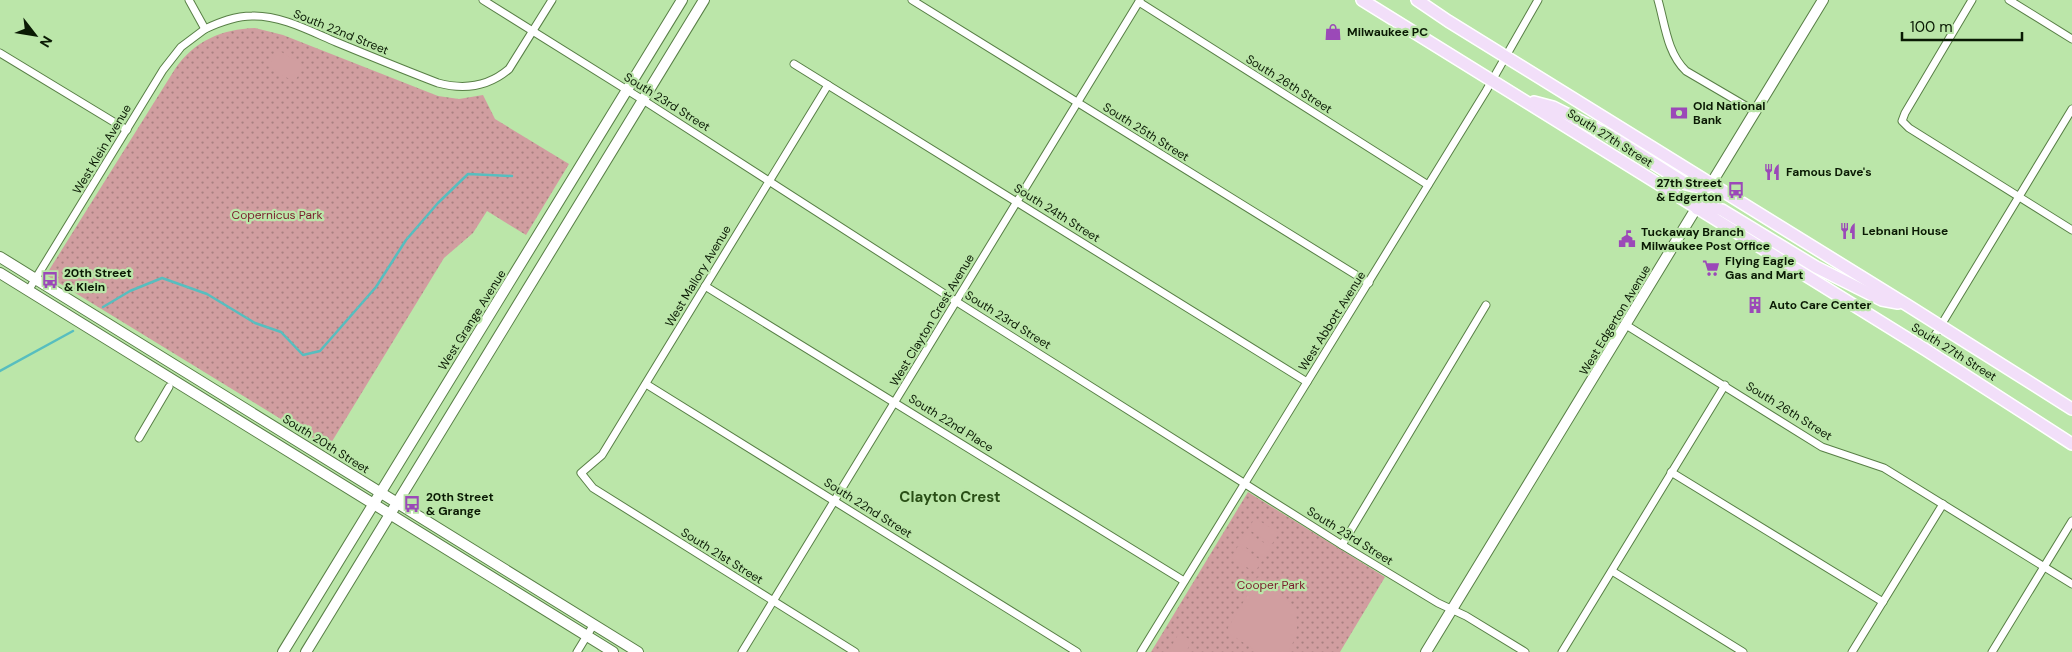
<svg xmlns="http://www.w3.org/2000/svg" width="2072" height="652" font-family="'DM Sans',sans-serif">
<style>
.park{fill:url(#park-dots)}
.garden{fill:#d19ea0}
.lines{fill:none;stroke-linecap:round;stroke-linejoin:round}
.stream{stroke:#57bebf;stroke-width:2.5}
.street-casing{stroke:#587f46;stroke-width:9}
.secondary-casing{stroke:#587f46;stroke-width:12}
.primary-casing{stroke:#fff;stroke-width:14}
.street{stroke:#fff;stroke-width:7}
.secondary{stroke:#fff;stroke-width:10}
.primary{stroke:#f2dff9;stroke-width:11}
.labels{text-anchor:middle;dominant-baseline:central;stroke-width:4.5;stroke-linejoin:round;paint-order:stroke}
.street-label{font-size:12px;fill:#0a1a04;stroke:#bbe6a9}
.poi-label{font-size:12px;font-weight:bold;fill:#0a1a04;stroke:#bbe6a9;text-anchor:start}
.park-label{font-size:12px;fill:#781c2b;stroke:#bbe6a9}
.quarter-label{font-size:15px;font-weight:bold;fill:#2a4f17;stroke:#bbe6a9}
</style>
<defs>
<pattern id="park-dots" width="8" height="8" patternUnits="userSpaceOnUse" patternTransform="scale(1.25)"><rect width="8" height="8" fill="#d19ea0"/><path d="M2 2h.1M6 6h.1" fill="none" stroke="#a88080" stroke-width="1.8" stroke-linecap="round"/></pattern>
</defs>
<rect width="100%" height="100%" fill="#bbe6a9"/>
<g class="park">
<path d="M255,28L283,35L438,96L459,99L483,95L495,119L569,164L526,235L487,211L473,233L444,258L328,448L46,275L175,69C194,41 222,29 255,28Z"/>
<polygon points="1248,492 1385,577 1340,652 1151,652"/>
</g>
<g class="garden">
<polygon points="278,50 305,66 294,82 268,66"/>
<polygon points="1255,518 1279,533 1272,544 1248,529"/>
<polygon points="1246,532 1271,547 1264,558 1239,543"/>
<polygon points="1238,546 1262,561 1255,572 1231,558"/>
<path d="M1258,577C1289,595 1310,616 1288,652H1258L1230,634L1228,628Z"/>
<polygon points="1179,633 1192,641 1186,652 1168,652"/>
</g>
<g class="lines">
<g class="stream">
<polyline points="103,307 130,291 162,278 207,294 255,323 281,332 303,355 320,351 376,287 406,240 438,203 468,174 512,176"/>
<polyline points="0,371 73,331"/>
</g>
<g class="street-casing">
<g id="street">
<path d="M189,0L205,29C220,22 235,16 252,16C280,15 310,31 336,42C370,56 404,70 438,83C464,90 488,87 509,69L552,0"/>
<polyline points="483,0 643,100 957,302 1342,545 1438,603 1466,616 1525,652"/>
<polyline points="912,0 1369,283"/>
<path d="M1658,0C1665,24 1667,53 1686,71L1756,112"/>
<polyline points="1972,0 1905,113 1902,121 1909,128 2072,230"/>
<polyline points="2009,0 2072,39"/>
<polyline points="1139,2 1428,185"/>
<polyline points="0,53 127,130"/>
<polyline points="794,64 1307,382"/>
<polyline points="828,85 602,455 581,473 593,488 855,652"/>
<polyline points="705,286 1184,581"/>
<polyline points="28,291 163,70 181,47 205,29"/>
<polyline points="1626,325 1822,447 1884,468 2072,584"/>
<polyline points="1926,350 2072,109"/>
<polyline points="646,384 1077,652"/>
<polyline points="139,438 169,387"/>
<polyline points="1671,472 1883,602"/>
<polyline points="1342,545 1486,305"/>
<polyline points="1612,571 1743,652"/>
<polyline points="577,652 594,624"/>
<polyline points="742,652 1140,0"/>
<polyline points="1141,652 1486,91 1538,0"/>
<polyline points="1562,652 1725,385"/>
<polyline points="1852,652 1943,504"/>
<polyline points="1992,652 2072,521"/>
</g>
</g>
<g class="secondary-casing">
<g id="secondary">
<polyline points="0,257 638,652"/>
<polyline points="0,273 613,652"/>
<polyline points="283,652 682,0"/>
<polyline points="306,652 704,0"/>
<polyline points="1426,652 1823,0"/>
</g>
</g>
<g class="primary-casing">
<g id="primary">
<polyline points="1362,0 1926,350 2072,444"/>
<polyline points="1417,0 1448,21 1907,305 2072,409"/>
<polyline points="1534,102 1553,107 1610,136 1686,184 1702,188 1712,185"/>
<polyline points="1697,209 1707,206 1722,210 1816,267 1882,300 1898,303"/>
</g>
</g>
<use href="#street" class="street"/>
<use href="#secondary" class="secondary"/>
<use href="#primary" class="primary"/>
</g>
<defs>
<g id="shop-bare" transform="scale(1.35)"><path d="M-5-2.5h2.3a2.7 3.5 0 0 1 5.4 0H5L5.5 6h-11ZM-1.5-2.5h3a1.5 2.3 0 0 0-3 0Z" fill="#9b49b8" stroke="#bbe6a9" stroke-width="2.5" paint-order="stroke"/></g>
<g id="bank-bare" transform="scale(1.35)"><path d="M-6-4H6V4H-6ZM0-2.3a2.3 2.3 0 1 0 0 4.6a2.3 2.3 0 1 0 0-4.6Z" fill="#9b49b8" stroke="#bbe6a9" stroke-width="2.5" paint-order="stroke"/></g>
<g id="restaurant-bare" transform="scale(1.35)"><path d="M-5-6h1v4h1v-4h1v4h1v-4h1v5L-1.5 .5V6h-2V.5L-5-1ZM5-6V6H3V1.5H1.5Q1.5-4 5-6Z" fill="#9b49b8" stroke="#bbe6a9" stroke-width="2.5" paint-order="stroke"/></g>
<g id="bus-bare" transform="scale(1.35)"><path d="M-5-6H5V4H4V6H2V4H-2V6H-4V4H-5ZM-3.5-4V0h7V-4ZM-3.5 1.2v1.5H-2V1.2ZM2 1.2v1.5H3.5V1.2Z" fill="#9b49b8" stroke="#bbe6a9" stroke-width="2.5" paint-order="stroke"/></g>
<g id="civic-bare" transform="scale(1.35)"><path d="M-.6-6.5H3V-4.5H.6V-3L4-1V1h2V6H-6V1h2V-1L-.6-3ZM-1.2 2.5V6h2.4V2.5Z" fill="#9b49b8" stroke="#bbe6a9" stroke-width="2.5" paint-order="stroke"/></g>
<g id="supermarket-bare" transform="scale(1.35)"><path d="M-6-5.5h2.5l.6 2H6L4.5 2H-2.5L-4.4-4H-6ZM-1.5 3.2a1.3 1.3 0 1 0 .1 0ZM3 3.2a1.3 1.3 0 1 0 .1 0Z" fill="#9b49b8" stroke="#bbe6a9" stroke-width="2.5" paint-order="stroke"/></g>
<g id="building-bare" transform="scale(1.35)"><path d="M-4-6H4V6H1V3H-1V6H-4ZM-2.5-4.3h1.7v1.8h-1.7ZM.8-4.3h1.7v1.8H.8ZM-2.5-1h1.7V.8h-1.7ZM.8-1h1.7V.8H.8Z" fill="#9b49b8" stroke="#bbe6a9" stroke-width="2.5" paint-order="stroke"/></g>
</defs>
<g fill-rule="evenodd">
<use href="#shop-bare" x="1333" y="32"/>
<use href="#bank-bare" x="1679" y="113"/>
<use href="#restaurant-bare" x="1772" y="172"/>
<use href="#bus-bare" x="1736" y="190"/>
<use href="#restaurant-bare" x="1848" y="231"/>
<use href="#civic-bare" x="1627" y="239"/>
<use href="#supermarket-bare" x="1711" y="268"/>
<use href="#bus-bare" x="50" y="280"/>
<use href="#building-bare" x="1755" y="305"/>
<use href="#bus-bare" x="412" y="504"/>
</g>
<g class="labels">
<g class="street-label">
<text transform="translate(341 32) rotate(22)">South 22nd Street</text>
<text transform="translate(1289 84) rotate(32)">South 26th Street</text>
<text transform="translate(667 102) rotate(32)">South 23rd Street</text>
<text transform="translate(1146 132) rotate(32)">South 25th Street</text>
<text transform="translate(1610 138) rotate(32)">South 27th Street</text>
<text transform="translate(102 149) rotate(-59)">West Klein Avenue</text>
<text transform="translate(1057 213) rotate(32)">South 24th Street</text>
<text transform="translate(698 276) rotate(-59)">West Mallory Avenue</text>
<text transform="translate(472 320) rotate(-58)">West Grange Avenue</text>
<text transform="translate(932 320) rotate(-59)">West Clayton Crest Avenue</text>
<text transform="translate(1008 320) rotate(32)">South 23rd Street</text>
<text transform="translate(1615 320) rotate(-59)">West Edgerton Avenue</text>
<text transform="translate(1332 321) rotate(-58)">West Abbott Avenue</text>
<text transform="translate(1954 352) rotate(32)">South 27th Street</text>
<text transform="translate(1789 411) rotate(32)">South 26th Street</text>
<text transform="translate(951 423) rotate(32)">South 22nd Place</text>
<text transform="translate(326 444) rotate(32)">South 20th Street</text>
<text transform="translate(868 508) rotate(32)">South 22nd Street</text>
<text transform="translate(1350 536) rotate(32)">South 23rd Street</text>
<text transform="translate(722 556) rotate(32)">South 21st Street</text>
</g>
<g class="poi-label">
<text x="1347" y="32">Milwaukee PC</text>
<text x="1693" y="106">Old National<tspan x="1693" dy="14">Bank</tspan></text>
<text x="1786" y="172">Famous Dave's</text>
<text x="1722" y="183" text-anchor="end">27th Street<tspan x="1722" dy="14">&amp; Edgerton</tspan></text>
<text x="1862" y="231">Lebnani House</text>
<text x="1641" y="232">Tuckaway Branch<tspan x="1641" dy="14">Milwaukee Post Office</tspan></text>
<text x="1725" y="261">Flying Eagle<tspan x="1725" dy="14">Gas and Mart</tspan></text>
<text x="64" y="273">20th Street<tspan x="64" dy="14">&amp; Klein</tspan></text>
<text x="1769" y="305">Auto Care Center</text>
<text x="426" y="497">20th Street<tspan x="426" dy="14">&amp; Grange</tspan></text>
</g>
<g class="park-label">
<text x="277" y="215">Copernicus Park</text>
<text x="1271" y="585">Cooper Park</text>
</g>
<g class="quarter-label">
<text x="950" y="497">Clayton Crest</text>
</g>
</g>
<g transform="translate(35 35) rotate(121)" stroke="#bbe6a9" stroke-width="4" paint-order="stroke">
<path d="M0-4L9 19L0 12L-9 19Z" fill="#0a1a04"/>
<text y="-8" font-size="14" font-weight="bold" text-anchor="middle" fill="#0a1a04">N</text>
</g>
<path d="M1902 32v8h120v-8" fill="none" stroke="#0a1a04" stroke-width="2.5"/>
<text x="1910" y="32" font-size="15" fill="#0a1a04" stroke="#bbe6a9" stroke-width="4" paint-order="stroke">100 m</text>
</svg>
